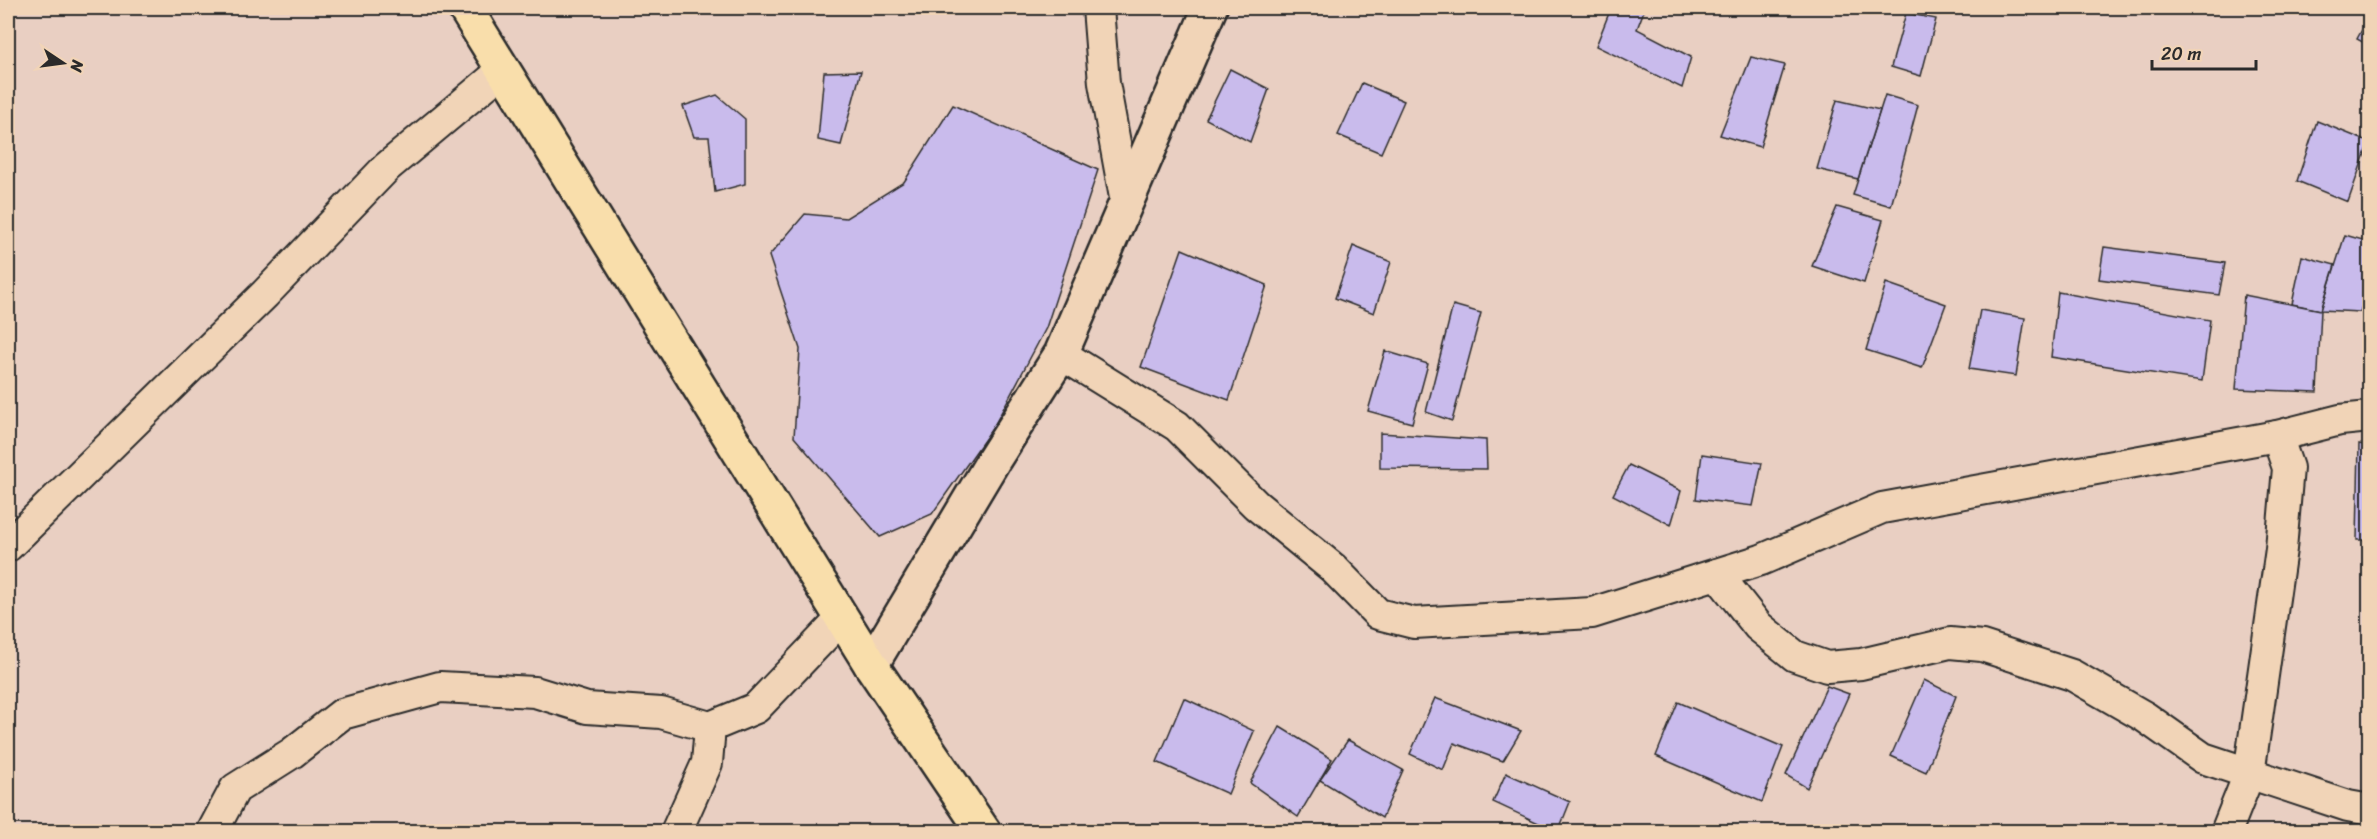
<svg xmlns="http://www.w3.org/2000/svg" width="2377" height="839" font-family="Sriracha,sans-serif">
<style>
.building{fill:#c9bbec;stroke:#2b2b2b;stroke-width:1.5}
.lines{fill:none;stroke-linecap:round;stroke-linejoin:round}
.street-casing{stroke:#2b2b2b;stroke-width:34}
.secondary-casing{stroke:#2b2b2b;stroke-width:38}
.primary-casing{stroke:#2b2b2b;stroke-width:38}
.street{stroke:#f1d4b7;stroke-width:30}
.secondary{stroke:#f1d4b7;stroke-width:33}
.primary{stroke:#f9deab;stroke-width:33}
</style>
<rect width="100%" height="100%" fill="#e9cfc2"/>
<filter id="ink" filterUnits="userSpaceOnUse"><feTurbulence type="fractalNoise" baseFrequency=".0167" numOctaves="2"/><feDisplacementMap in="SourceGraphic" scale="12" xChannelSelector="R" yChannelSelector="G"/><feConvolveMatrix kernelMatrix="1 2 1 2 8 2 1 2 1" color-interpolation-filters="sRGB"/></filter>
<g filter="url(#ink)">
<g class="building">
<polygon points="1611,8 1645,8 1637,29 1691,57 1682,88 1596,46"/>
<polygon points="1906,13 1936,19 1921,76 1891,67"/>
<polygon points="2370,15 2370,46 2357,39"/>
<polygon points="1751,57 1785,65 1760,147 1720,135"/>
<polygon points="1230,69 1269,89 1250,142 1206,119"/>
<polygon points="861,71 841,145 818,140 824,72"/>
<polygon points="1362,83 1404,101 1381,153 1338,135"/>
<polygon points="717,95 745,119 745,184 715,192 709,137 694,137 683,106"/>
<polygon points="1885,95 1918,105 1891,206 1853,195"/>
<polygon points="1837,100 1880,110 1858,179 1817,169"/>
<polygon points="953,105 1098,170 1046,328 994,426 932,514 880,537 794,437 800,349 769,256 805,214 846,218 904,182"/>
<polygon points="2317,121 2369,142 2348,202 2297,181"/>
<polygon points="1837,207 1883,220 1864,283 1812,266"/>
<polygon points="2345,235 2370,242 2370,282 2360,312 2321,310"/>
<polygon points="1353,246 1391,262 1374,313 1335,298"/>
<polygon points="2104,247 2225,263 2219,295 2099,279"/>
<polygon points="1182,249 1267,285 1229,400 1141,367"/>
<polygon points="2302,256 2335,265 2321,310 2292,304"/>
<polygon points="1886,283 1946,304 1922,368 1866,350"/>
<polygon points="2058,292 2210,320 2202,381 2051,357"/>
<polygon points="2244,295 2321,310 2317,392 2236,389"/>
<polygon points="1453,305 1481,313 1452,421 1426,412"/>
<polygon points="1980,310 2025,318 2016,376 1969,369"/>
<polygon points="1385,351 1428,364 1412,423 1368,411"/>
<polygon points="1380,433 1486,440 1487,469 1380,468"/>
<polygon points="2359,444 2370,446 2370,540 2357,540"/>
<polygon points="1702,454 1762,463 1753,506 1696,499"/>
<polygon points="1629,465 1681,491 1671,525 1613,495"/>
<polygon points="1924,680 1956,696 1926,772 1891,756"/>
<polygon points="1827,686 1849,694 1807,788 1786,775"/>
<polygon points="1184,698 1254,731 1228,794 1157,762"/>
<polygon points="1435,698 1521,731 1503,761 1454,743 1443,770 1410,754"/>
<polygon points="1678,702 1783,747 1762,802 1656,756"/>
<polygon points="1280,727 1332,759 1298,817 1250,783"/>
<polygon points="1348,740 1403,770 1382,818 1320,780"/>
<polygon points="1506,773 1570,802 1558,832 1493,802"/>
</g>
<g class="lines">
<g class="street-casing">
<g id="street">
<polyline points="1098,8 1104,83 1126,203"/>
<polyline points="1061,354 1177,426 1256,505 1333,568 1378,614 1414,623 1592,613 1761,560 1882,508 2277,436 2340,420 2370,417"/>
<polyline points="8,546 265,294 387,167 503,70"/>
<polyline points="1717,574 1758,626 1795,656 1827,667 1861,664 1950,643 1982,646 2072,675 2145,717 2203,758 2348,806 2370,810"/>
<polyline points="212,832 235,789 292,753 342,714 440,687 535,692 587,708 661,713 710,727 756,708 842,618"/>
<polyline points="676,832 707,763 710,727"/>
<polyline points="2226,832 2249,774 2281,549 2288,468 2277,436"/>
</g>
</g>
<g class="secondary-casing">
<polyline id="secondary" points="871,665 993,461 1061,354 1210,8"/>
</g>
<g class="primary-casing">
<polyline id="primary" points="465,8 871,665 984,832"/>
</g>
<use href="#street" class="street"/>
<use href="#secondary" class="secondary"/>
<use href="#primary" class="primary"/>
</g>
</g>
<rect width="2377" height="839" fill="none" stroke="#f1d4b7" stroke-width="30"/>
<rect x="15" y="15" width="2347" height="809" fill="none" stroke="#2b2b2b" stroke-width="2" filter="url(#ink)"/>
<g transform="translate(63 63) rotate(103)" stroke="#f1d4b7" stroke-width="4.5" paint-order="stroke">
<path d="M0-4.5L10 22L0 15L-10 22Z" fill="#2b2b2b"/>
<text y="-9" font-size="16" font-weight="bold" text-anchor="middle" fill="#2b2b2b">N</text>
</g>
<path d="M2152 60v9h104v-9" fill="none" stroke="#2b2b2b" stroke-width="3"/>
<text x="2161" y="60" font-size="18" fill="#2b2b2b" stroke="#f1d4b7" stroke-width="4.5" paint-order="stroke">20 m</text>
</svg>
